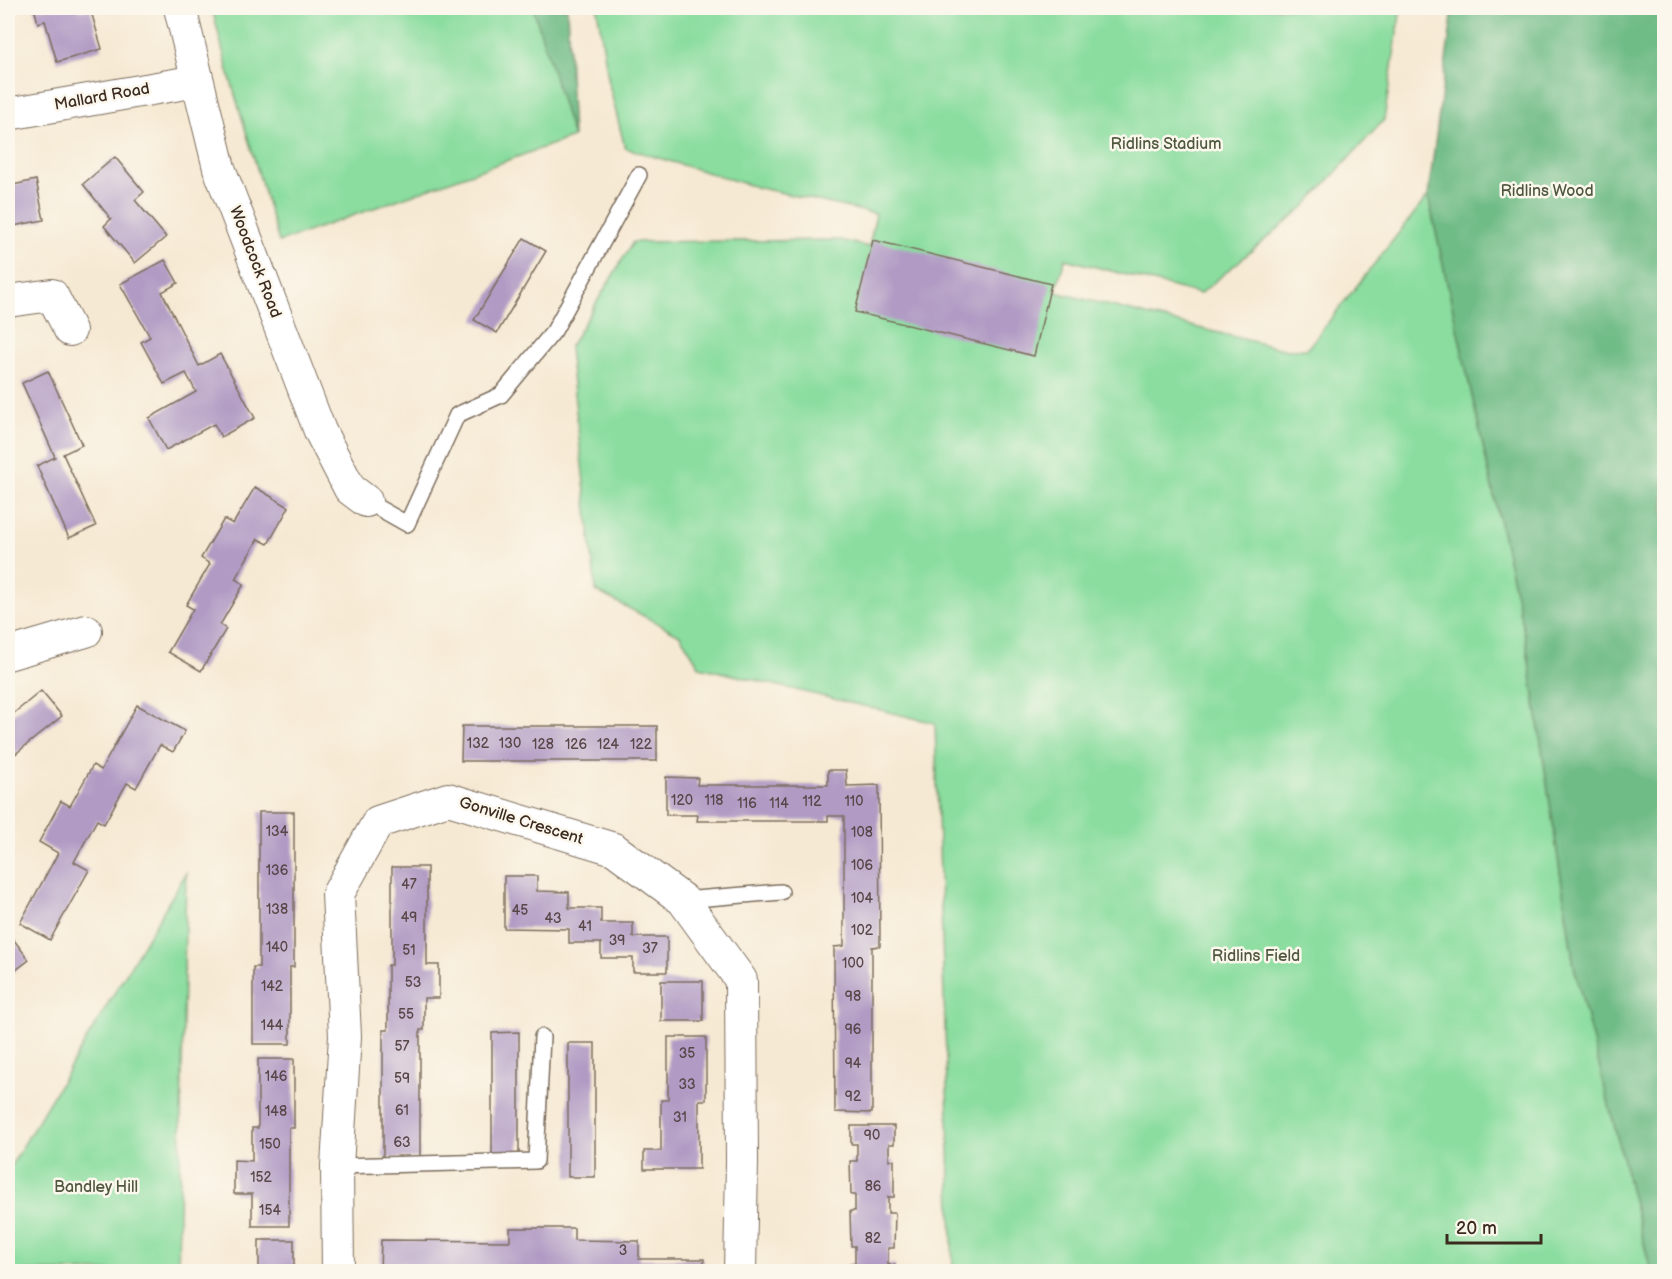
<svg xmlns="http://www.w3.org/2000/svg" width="1672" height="1279" font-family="'Balsamiq Sans',sans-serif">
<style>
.green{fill:#8add9f;stroke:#62845e;stroke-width:1.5}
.forest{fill:#6fbc86;stroke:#557352;stroke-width:1.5}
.building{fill:#b19bc4}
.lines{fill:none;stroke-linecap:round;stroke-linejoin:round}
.lane-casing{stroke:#7c6d5d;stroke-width:18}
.street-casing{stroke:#7c6d5d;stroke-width:34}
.lane{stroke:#fff;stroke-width:15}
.street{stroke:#fff;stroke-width:32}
.labels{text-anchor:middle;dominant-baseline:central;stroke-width:5;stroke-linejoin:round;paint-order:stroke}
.number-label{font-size:14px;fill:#584648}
.street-label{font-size:16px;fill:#3b2a1e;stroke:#fbf7ec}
.park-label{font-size:16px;fill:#4f573e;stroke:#fbf7ec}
</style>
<rect width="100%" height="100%" fill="#fbf7ec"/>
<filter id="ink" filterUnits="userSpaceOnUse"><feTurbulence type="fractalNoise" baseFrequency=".0167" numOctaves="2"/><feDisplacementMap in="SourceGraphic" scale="12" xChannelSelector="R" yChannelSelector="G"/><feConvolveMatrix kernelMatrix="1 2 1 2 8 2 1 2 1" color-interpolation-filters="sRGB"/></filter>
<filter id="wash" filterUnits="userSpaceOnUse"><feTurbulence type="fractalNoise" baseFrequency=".008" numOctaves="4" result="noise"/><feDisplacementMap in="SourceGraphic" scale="24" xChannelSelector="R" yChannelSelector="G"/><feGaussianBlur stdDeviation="1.35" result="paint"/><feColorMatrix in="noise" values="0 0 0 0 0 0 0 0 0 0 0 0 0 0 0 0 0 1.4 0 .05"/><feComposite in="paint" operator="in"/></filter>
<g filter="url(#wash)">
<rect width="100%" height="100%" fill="#f6e9d3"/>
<g class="green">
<polygon points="212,8 534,8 573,137 279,242 228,71"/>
<polygon points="597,8 1401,8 1384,120 1304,207 1200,294 1065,259 1055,292 1287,350 1307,349 1428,196 1526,641 1574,966 1651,1271 953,1271 935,723 700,667 680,635 596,591 569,348 633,242 840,240 869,247 876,214 756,187 625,148 609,84"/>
<polygon points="186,873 178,1271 8,1271 8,1171"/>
</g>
<g class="forest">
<polygon points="533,8 567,8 573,137"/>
<polygon points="1453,8 1664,8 1664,1271 1651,1271 1574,966 1526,641 1428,196"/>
</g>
<g id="blocks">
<g class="building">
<polygon points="34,8 78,8 80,11 90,8 102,49 57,62 45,21 38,23"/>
<polygon points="115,157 144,192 135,200 166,237 135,263 104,226 111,219 83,184"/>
<polygon points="36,180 44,220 8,227 8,186"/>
<polygon points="524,238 546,251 497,333 474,320"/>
<polygon points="873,240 1051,284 1034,356 855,312"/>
<polygon points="165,260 178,283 162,292 199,366 220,354 255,418 221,437 214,424 166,450 149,418 196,392 186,373 164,384 141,342 150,337 120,284"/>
<polygon points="48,371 82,445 63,454 96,526 69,538 37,466 55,457 22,383"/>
<polygon points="255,487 289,507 268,544 258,539 235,579 244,584 220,625 226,629 201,671 168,652 193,609 186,605 210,564 201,558 224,519 233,524"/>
<polygon points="41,691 62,716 8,760 8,718"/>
<polygon points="137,705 185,731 173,752 160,745 136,788 127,783 104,824 97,820 74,862 89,870 50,940 20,923 58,853 39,842 61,801 70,806 93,765 101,770"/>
<polygon points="462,726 657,726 657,761 461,761"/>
<polygon points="828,770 846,770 847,786 879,785 880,946 872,947 872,1113 835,1112 834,947 844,946 844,816 828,816 828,821 697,821 698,815 666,815 666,777 698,778 697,785 828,785"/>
<polygon points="259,812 294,812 294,967 290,967 290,1044 253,1044 253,967 259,967"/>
<polygon points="392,867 427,867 427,965 439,965 439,998 424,998 424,1030 420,1030 420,1158 383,1158 383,1030 388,1030 388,965 392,965"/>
<polygon points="504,876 537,876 537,891 569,892 569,908 601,908 601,923 633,923 633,937 667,937 667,972 633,972 633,958 601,958 601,943 569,943 569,929 504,928"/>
<polygon points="8,932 29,960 8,976"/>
<rect x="661" y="981" width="42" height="40"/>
<polygon points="519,1032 519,1154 492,1154 492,1033"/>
<polygon points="668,1037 706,1037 706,1100 699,1100 699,1169 644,1169 644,1151 661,1151 661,1100 668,1100"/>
<rect x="568" y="1043" width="27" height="134"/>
<polygon points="258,1059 294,1059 294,1128 289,1128 289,1226 252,1226 252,1194 234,1194 234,1160 252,1161 252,1128 258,1128"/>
<polygon points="851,1126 894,1126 894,1144 889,1144 889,1160 894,1160 894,1197 888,1197 888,1213 895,1213 894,1248 888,1248 888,1265 895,1264 895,1272 851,1272 850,1263 855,1263 855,1246 851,1246 850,1211 855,1211 855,1195 851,1195 850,1161 857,1161 857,1144 851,1144"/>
<polygon points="510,1228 574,1228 574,1240 639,1241 639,1259 704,1259 704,1272 380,1272 381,1240 510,1241"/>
<rect x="259" y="1240" width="35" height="32"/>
</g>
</g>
</g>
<g filter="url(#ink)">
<use href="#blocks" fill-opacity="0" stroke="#7c6d5d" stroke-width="1.5"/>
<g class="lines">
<g class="lane-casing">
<g id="lane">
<polyline points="366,501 407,524 457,415 501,395 554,331 639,175"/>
<polyline points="683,900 781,892"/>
<polyline points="337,1166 536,1161 542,1037"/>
</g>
</g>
<g class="street-casing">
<g id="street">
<polyline points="180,8 219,168 320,431 350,489 366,501"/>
<polyline points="8,114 197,81"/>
<polyline points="8,301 52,295 70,330"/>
<polyline points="8,654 86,631"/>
<polyline points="338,1272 337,1166 345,1036 338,894 378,822 448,799 614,849 683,900 741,980 742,1161 740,1272"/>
</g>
</g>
<use href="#lane" class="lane"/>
<use href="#street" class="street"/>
</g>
</g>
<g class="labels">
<g class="number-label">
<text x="478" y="743">132</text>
<text x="510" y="743">130</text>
<text x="543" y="744">128</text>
<text x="576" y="744">126</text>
<text x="608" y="744">124</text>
<text x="641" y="744">122</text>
<text x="682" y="800">120</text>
<text x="714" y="800">118</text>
<text x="812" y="801">112</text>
<text x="854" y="801">110</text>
<text x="747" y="803">116</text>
<text x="779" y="803">114</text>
<text x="277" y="831">134</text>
<text x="862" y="832">108</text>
<text x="862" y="865">106</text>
<text x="277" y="870">136</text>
<text x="409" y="884">47</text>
<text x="862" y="898">104</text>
<text x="277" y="909">138</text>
<text x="520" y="910">45</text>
<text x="409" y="917">49</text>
<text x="553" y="918">43</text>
<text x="585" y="926">41</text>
<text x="862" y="930">102</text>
<text x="617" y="940">39</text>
<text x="277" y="947">140</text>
<text x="650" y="948">37</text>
<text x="409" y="950">51</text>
<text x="853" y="963">100</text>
<text x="413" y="982">53</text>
<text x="272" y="986">142</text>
<text x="853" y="996">98</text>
<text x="406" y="1014">55</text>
<text x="272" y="1025">144</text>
<text x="853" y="1029">96</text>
<text x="402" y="1046">57</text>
<text x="687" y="1053">35</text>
<text x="853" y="1063">94</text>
<text x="276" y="1076">146</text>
<text x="402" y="1078">59</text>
<text x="687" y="1084">33</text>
<text x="853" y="1096">92</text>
<text x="402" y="1110">61</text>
<text x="276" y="1111">148</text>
<text x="680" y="1117">31</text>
<text x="872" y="1135">90</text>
<text x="402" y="1142">63</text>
<text x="270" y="1144">150</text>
<text x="261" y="1177">152</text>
<text x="873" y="1186">86</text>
<text x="270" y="1210">154</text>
<text x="873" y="1238">82</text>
<text x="623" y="1250">3</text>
</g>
<g class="street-label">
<text transform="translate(102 97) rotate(-10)">Mallard Road</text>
<text transform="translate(255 262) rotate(69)">Woodcock Road</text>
<text transform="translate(521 821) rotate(17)">Gonville Crescent</text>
</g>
<g class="park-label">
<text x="1166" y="144">Ridlins Stadium</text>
<text x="1547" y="191">Ridlins Wood</text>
<text x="1256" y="956">Ridlins Field</text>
<text x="96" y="1187">Bandley Hill</text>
</g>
</g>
<rect width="1672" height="1279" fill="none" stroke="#fbf7ec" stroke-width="30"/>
<path d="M1447 1234v9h94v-9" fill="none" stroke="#3b2a1e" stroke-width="3"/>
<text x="1456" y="1234" font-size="18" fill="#3b2a1e" stroke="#fbf7ec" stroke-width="4.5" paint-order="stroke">20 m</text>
</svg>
